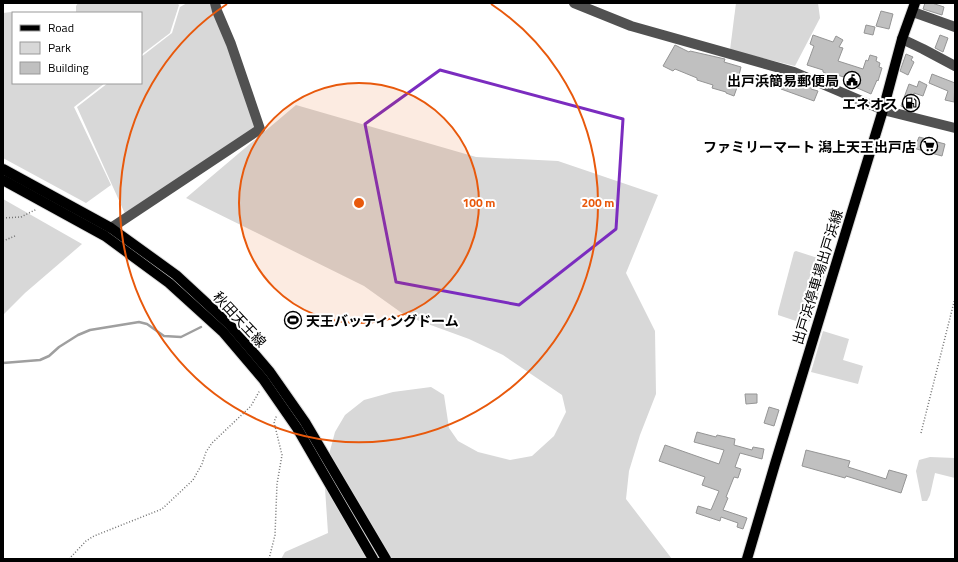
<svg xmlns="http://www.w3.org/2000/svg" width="958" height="562" font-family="'Titillium Web','Noto Sans JP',sans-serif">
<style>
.green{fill:#d8d8d8}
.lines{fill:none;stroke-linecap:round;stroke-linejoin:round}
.stream{stroke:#9f9f9f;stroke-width:2.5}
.building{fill:#c0c0c0;stroke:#959595}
.major-casing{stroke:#dbdbdb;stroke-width:12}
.path{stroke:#737373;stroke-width:1.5;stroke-dasharray:1 2;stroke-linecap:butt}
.minor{stroke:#515151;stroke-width:10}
.major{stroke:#000;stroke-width:10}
.marked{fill:none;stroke:#7b2cbf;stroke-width:3;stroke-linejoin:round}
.ring{fill:none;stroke:#e8590c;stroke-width:2}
.labels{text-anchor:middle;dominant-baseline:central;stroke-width:4;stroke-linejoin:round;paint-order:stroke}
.poi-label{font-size:14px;font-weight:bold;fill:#000;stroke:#fff;text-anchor:end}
.street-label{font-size:14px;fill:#000;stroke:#fff}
.centre{fill:#e8590c;stroke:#fff;stroke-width:2}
.ring-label{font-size:12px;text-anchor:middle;font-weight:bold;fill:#e8590c;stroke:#fff;stroke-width:4;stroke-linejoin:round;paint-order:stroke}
</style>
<rect width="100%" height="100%" fill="#fff"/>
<g class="green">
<polygon points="78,3 177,3 179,5 170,33 141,55 141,13 76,13 76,6"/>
<polygon points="187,3 210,3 229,43 258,128 126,216 77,107 108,83 141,83 141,57 172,33 180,7"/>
<polygon points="736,3 818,3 820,18 795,66 730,50"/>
<polygon points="11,12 13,13 13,83 105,83 74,107 111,185 86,203 3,158 3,13"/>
<polygon points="296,105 476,157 558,161 658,195 626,273 655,331 656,394 640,435 629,471 626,499 672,559 281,559 285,552 328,533 324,473 335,432 345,415 364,400 393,392 431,387 444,395 449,428 458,441 478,452 510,460 532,456 554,436 566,412 562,395 503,355 469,339 406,316 364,286 186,198"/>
<polygon points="3,199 82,244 25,293 3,315"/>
<polygon points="796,251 827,261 828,265 810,321 805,324 778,315 778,312 794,252"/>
<polygon points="823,331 849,339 843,360 863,366 858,384 811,372"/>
<polygon points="930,457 955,458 955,478 935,473 930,495 927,501 922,501 916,471 919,460"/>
</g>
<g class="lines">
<polyline class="stream" points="3,363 40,360 49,356 59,347 78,335 90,330 139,322 147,324 164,336 181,337 201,327"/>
</g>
<g class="building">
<polygon points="925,3 932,3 944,7 942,15 923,9"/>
<polygon points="881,11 893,14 889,29 876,26"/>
<polygon points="866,25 875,27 873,35 864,33"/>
<polygon points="813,35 833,42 836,36 843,40 839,47 843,48 838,61 863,69 866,60 868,61 870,55 877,57 876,61 880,63 879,67 882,68 878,81 877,80 871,94 846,83 847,78 834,74 833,77 823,72 823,70 807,65 814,46 810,44"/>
<polygon points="940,35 948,38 943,52 935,48"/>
<polygon points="675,45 689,52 690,51 725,59 724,62 741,67 739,75 741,76 734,96 726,93 726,92 712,88 713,85 697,80 697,78 675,69 673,71 663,66"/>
<polygon points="906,54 913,57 911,60 914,62 908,75 900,71"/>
<polygon points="932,74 955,83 954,102 945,100 948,91 929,83"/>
<polygon points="785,79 792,82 793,80 812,87 811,89 818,91 814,101 781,89"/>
<polygon points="919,81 927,85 923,96 914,93 909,109 901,106 909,84 917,87"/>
<polygon points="919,137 945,144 942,156 913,148 915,141 917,142"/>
<polygon points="745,394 757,394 757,403 746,404"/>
<polygon points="769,407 779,410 774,426 764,423"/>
<polygon points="697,432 716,437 717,435 735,439 734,445 752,450 753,447 764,449 762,459 740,453 735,467 741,469 738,478 734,477 726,497 728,498 723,510 747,518 743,529 737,527 738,523 721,517 720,521 696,513 698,506 711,510 719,491 702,485 705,477 659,461 665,445 719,464 724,450 694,442"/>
<polygon points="806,450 850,461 848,467 886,479 889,470 907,475 901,493 846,476 845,478 802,466"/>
</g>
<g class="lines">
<g class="major-casing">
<g id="major">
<polyline points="3,169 111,228 176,275 229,324 270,372 305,422 386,559"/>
<polyline points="3,180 105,236 169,283 223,332 263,379 297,428 373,559"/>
<polyline points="747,559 775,464 883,110 902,39 915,3"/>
</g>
</g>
<g class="path">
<polyline points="3,218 21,217 37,209"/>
<polyline points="3,241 15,236"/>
<polyline points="921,433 955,298"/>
<polyline points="69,559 86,541 94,536 162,509 193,480 202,464 206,452 212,443 251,406 260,390"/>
<polyline points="269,559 275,535 277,484 282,455 274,422 277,415"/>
</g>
<g class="minor">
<polyline points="574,3 631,26 794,72 883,110 955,128"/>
<polyline points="913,12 955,27"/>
<polyline points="902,39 923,49 955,66"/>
<polyline points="111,228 260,129 231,44 217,11 215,3"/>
</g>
<use href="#major" class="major"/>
</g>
<path class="marked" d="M440,70L623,119L616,229L519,305L396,282L365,124Z"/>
<circle cx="359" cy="203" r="120" fill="#e8590c" fill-opacity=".12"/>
<g class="ring">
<circle cx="359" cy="203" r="120"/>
<path d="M491 4A239 239 0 1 1 227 4"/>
</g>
<defs>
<g id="civic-ring" transform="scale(0.9)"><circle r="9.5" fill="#fff" stroke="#000" stroke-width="1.5"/><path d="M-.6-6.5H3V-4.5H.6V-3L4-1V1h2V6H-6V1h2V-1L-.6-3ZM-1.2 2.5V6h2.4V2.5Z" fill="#000"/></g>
<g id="fuel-ring" transform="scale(0.9)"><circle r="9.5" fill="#fff" stroke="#000" stroke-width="1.5"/><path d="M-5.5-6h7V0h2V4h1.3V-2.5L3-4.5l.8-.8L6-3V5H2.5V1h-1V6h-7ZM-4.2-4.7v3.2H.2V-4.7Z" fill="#000"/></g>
<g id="supermarket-ring" transform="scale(0.9)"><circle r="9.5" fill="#fff" stroke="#000" stroke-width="1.5"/><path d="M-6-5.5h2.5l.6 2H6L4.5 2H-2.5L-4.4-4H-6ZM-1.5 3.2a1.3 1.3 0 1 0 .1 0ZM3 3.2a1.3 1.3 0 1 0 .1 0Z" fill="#000"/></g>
<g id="stadium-ring" transform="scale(0.9)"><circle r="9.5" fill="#fff" stroke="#000" stroke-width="1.5"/><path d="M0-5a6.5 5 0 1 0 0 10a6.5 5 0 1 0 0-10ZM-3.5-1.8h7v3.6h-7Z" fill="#000"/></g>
</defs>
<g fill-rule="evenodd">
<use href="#civic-ring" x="852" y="80"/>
<use href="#fuel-ring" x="911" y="103"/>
<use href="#supermarket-ring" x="929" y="146"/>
<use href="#stadium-ring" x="293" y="320"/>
</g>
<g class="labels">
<g class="poi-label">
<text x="839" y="80">出戸浜簡易郵便局</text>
<text x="898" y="103">エネオス</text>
<text x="916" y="146">ファミリーマート 潟上天王出戸店</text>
<text x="306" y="320" text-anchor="start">天王バッティングドーム</text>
</g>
<g class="street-label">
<text transform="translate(817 277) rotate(-73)">出戸浜停車場出戸浜線</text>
<text transform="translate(240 319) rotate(47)">秋田天王線</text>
</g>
</g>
<circle cx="359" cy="203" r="6" class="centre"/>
<g class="ring-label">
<text x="479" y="207">100 m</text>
<text x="598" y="207">200 m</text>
</g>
<rect width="958" height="562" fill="none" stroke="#000000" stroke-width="8"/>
<rect x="12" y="12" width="130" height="72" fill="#ffffff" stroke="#999999"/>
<rect x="20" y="25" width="20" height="6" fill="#000000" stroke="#999999"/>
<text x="48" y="32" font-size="12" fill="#000000">Road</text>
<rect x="20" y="42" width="20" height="12" fill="#d8d8d8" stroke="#999999"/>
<text x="48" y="52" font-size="12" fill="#000000">Park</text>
<rect x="20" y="62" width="20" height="12" fill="#c0c0c0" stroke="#999999"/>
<text x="48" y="72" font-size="12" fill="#000000">Building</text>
</svg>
